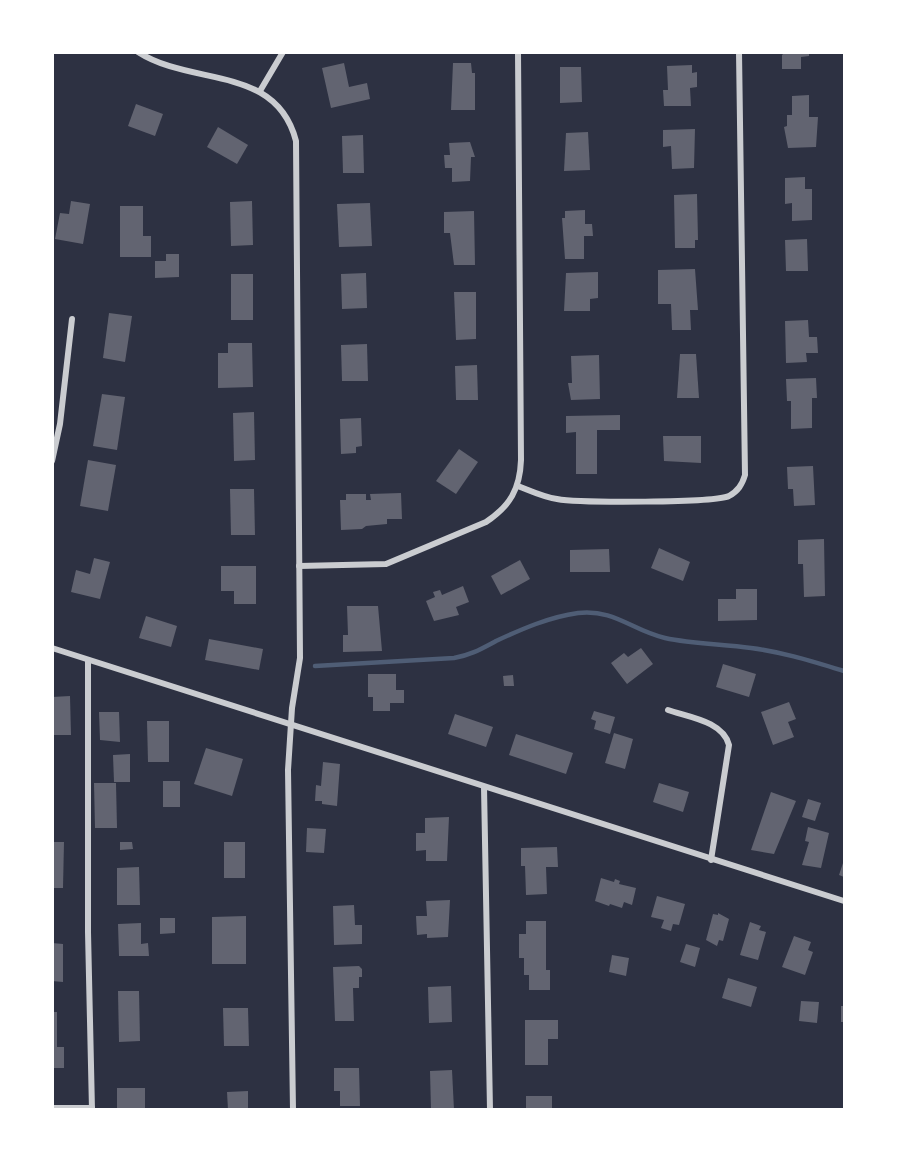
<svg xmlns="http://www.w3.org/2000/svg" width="897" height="1162" font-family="Commissioner,sans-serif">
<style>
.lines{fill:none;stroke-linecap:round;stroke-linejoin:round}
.stream{stroke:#4f5d75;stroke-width:4.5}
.building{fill:#626471}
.minor{stroke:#caccd0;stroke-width:6}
</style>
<rect width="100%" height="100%" fill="#2d3142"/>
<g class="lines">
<path class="stream" d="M315,666L454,658C471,655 481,649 496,641C522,629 549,617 578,613C615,609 631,630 665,638C693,644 722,644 751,648C783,652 814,662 844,671"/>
</g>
<g class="building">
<polygon points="785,52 809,52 809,56 801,57 801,69 782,69 782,55"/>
<polygon points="344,63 349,87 367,83 370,99 331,108 322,68"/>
<polygon points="453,63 471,63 472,73 475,73 475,110 451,110"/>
<polygon points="692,65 692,73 697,72 697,87 690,88 691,106 664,106 663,90 668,90 667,66"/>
<polygon points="560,67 581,67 582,102 560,103"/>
<polygon points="809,95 809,117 818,117 816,147 788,148 784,127 787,126 787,115 792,115 792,96"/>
<polygon points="136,104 163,114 155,136 128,126"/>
<polygon points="218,127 248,145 237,164 207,147"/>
<polygon points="695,129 694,168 672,169 671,146 663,147 663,130"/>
<polygon points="588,132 590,170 564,171 566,133"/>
<polygon points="363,135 364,173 343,173 342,136"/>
<polygon points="470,142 475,157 471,157 470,181 452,182 452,168 445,168 444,155 450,155 449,143"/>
<polygon points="805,177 805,189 812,189 812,220 792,221 792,203 785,204 785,178"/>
<polygon points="697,194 698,240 695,240 695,248 675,248 674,195"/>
<polygon points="71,201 90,204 83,244 55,239 60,213 69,214"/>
<polygon points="252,201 253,245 231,246 230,202"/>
<polygon points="370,203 372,246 339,247 337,204"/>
<polygon points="120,206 143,206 143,236 151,236 151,257 120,257"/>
<polygon points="585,210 585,224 592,224 593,236 584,236 584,259 565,259 562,218 565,218 565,211"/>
<polygon points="474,211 475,265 454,265 450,233 444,233 444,212"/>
<polygon points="807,239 808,271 786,271 785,240"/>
<polygon points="166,254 179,254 179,277 155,278 155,261 166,261"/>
<polygon points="695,269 698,310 690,310 691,330 672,330 671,304 658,304 658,270"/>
<polygon points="598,272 598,298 590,299 590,311 564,311 566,273"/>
<polygon points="366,273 367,308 342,309 341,274"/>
<rect x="231" y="274" width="22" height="46"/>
<polygon points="454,292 476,292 476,339 456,340"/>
<polygon points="109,313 132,316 125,362 103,358"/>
<polygon points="808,320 809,337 817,337 818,353 806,353 807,362 786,363 785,321"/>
<polygon points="228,343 252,343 253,387 218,388 218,353 228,353"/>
<polygon points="367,344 368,381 342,381 341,345"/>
<polygon points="680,354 696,354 699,398 677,398"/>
<polygon points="599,355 600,399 571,400 568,383 572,383 571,356"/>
<polygon points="477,365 478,400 456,400 455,366"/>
<polygon points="816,378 817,398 812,398 812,428 791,429 791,401 787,401 786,379"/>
<polygon points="102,394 125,397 117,450 93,446"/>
<polygon points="254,412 255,460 234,461 233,413"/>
<polygon points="620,415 620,430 597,430 597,474 576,474 576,432 566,433 566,416"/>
<polygon points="361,418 362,446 356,447 356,453 341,454 340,419"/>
<polygon points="663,436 701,436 701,463 664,461"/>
<polygon points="459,449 478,462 456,494 436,481"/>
<polygon points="88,460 116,465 108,511 80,506"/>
<polygon points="813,466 815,505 794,506 793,489 788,489 787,467"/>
<polygon points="230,489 254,489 255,535 231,535"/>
<polygon points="401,493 402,519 387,519 387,524 366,526 362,529 341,530 340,500 346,500 346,494 366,494 366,500 371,500 370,494"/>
<polygon points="824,539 825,596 804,597 803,564 798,564 798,540"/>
<polygon points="659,548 690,562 683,581 651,568"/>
<polygon points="609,549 610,572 570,572 570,550"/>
<polygon points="94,558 110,562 100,599 71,592 76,570 90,574"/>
<polygon points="520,560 530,579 501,595 491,576"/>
<polygon points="221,566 256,566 256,604 234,604 234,591 221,591"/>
<polygon points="463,586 469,602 456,607 459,615 434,621 426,601 435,597 433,592 440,590 442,595"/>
<polygon points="736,589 757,589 757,620 718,621 718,599 736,599"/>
<polygon points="347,606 378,606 382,651 343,652 343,635 348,635"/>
<polygon points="146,616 177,626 171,647 139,638"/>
<polygon points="209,639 263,649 259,670 205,660"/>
<polygon points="641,648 653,664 627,684 611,663 624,653 628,657"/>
<polygon points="723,664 756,674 749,697 716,687"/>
<polygon points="368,674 396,674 396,690 404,690 404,703 390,703 390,711 373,711 373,697 368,697"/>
<polygon points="513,675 514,686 504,686 503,676"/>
<polygon points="70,696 71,735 52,735 52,697"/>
<polygon points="789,702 796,719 788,722 794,737 773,745 761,712"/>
<polygon points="594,711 615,717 610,734 594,729 596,721 591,719"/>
<polygon points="99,712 119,712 120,742 100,740"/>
<polygon points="455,714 493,727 486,747 448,734"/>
<polygon points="147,721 169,721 169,762 148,762"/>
<polygon points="614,733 633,739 625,769 605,763"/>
<polygon points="516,734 573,753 566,774 509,755"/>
<polygon points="206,748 243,759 232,796 194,784"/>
<polygon points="130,754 130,782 114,782 113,755"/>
<polygon points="323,762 340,764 337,806 322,804 322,801 315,801 316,785 321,786"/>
<rect x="163" y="781" width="17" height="26"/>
<polygon points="94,783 116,783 117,828 95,828"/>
<polygon points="659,783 689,792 683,812 653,802"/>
<polygon points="771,792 796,801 774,854 751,850"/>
<polygon points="808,799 821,803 815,821 802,817"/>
<polygon points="449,817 447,861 426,861 426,850 416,851 416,833 425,833 425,818"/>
<polygon points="808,827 829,833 821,868 802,865 809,842 805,841"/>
<polygon points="307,828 326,829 324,853 306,852"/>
<polygon points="52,842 64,842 63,888 52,888"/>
<polygon points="120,842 132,842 133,849 120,850"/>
<rect x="224" y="842" width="21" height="36"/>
<polygon points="557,847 558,867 546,867 547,894 526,895 525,866 521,866 521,848"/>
<polygon points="844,860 844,877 839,875"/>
<polygon points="139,867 140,905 117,905 117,868"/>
<polygon points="601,878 614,882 615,879 620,881 619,884 636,888 632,905 624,902 622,908 610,904 609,906 595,901"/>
<polygon points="657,896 685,904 679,925 673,924 671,931 661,928 664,920 651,917"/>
<polygon points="450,900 448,937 427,938 427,934 417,935 416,916 427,916 426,901"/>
<polygon points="354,905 355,925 362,925 362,944 334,945 333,906"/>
<polygon points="718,913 729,919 723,941 719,940 717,946 706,940 713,914 718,915"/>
<polygon points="246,916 246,964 212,964 212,917"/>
<polygon points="160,918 175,918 175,933 160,934"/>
<polygon points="526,921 546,921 546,970 550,970 550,990 529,990 529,975 524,975 524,958 519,958 519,934 526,934"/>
<polygon points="750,922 761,926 759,930 766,932 758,960 740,955"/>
<polygon points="141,923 141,944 148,943 149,956 119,956 118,924"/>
<polygon points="794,936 811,942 808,950 813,952 805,975 782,967"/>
<polygon points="52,943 63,944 63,982 52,981"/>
<polygon points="686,944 700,948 695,967 680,962"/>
<polygon points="612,955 629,958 626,976 609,972"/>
<polygon points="359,966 362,969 362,977 359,977 359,988 353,988 354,1021 335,1021 333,967"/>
<polygon points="728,978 757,987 751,1007 722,998"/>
<polygon points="451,986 452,1022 429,1023 428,987"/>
<polygon points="118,991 139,991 140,1041 119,1042"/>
<polygon points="801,1001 819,1002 817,1023 799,1021"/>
<rect x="841" y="1006" width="3" height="16"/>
<polygon points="223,1008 248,1008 249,1046 224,1046"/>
<polygon points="52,1012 57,1012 57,1047 64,1047 64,1068 52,1068"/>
<polygon points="525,1020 558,1020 558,1039 548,1039 548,1065 525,1065"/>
<polygon points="334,1068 359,1068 360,1106 340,1106 340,1091 334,1091"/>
<polygon points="452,1070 454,1110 431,1110 430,1071"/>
<rect x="117" y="1088" width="28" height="22"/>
<polygon points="248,1091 248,1110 228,1110 227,1092"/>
<rect x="526" y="1096" width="26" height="14"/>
</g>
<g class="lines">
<g class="minor">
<path d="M138,52C192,87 276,64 296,141L300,658L292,708L288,770L293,1110"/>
<polyline points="260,91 283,52"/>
<polyline points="52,461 60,424 72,319"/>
<path d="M518,486C531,491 543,497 557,499C578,503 714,503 729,496C738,491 742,485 745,475L739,52"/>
<path d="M299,566L386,564L486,522C510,506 520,489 521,460L518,52"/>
<polyline points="52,648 844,901"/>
<polyline points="88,660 88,932 92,1110"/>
<path d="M668,710C688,717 723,721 729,745L711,860"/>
<polyline points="484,787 490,1110"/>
<polyline points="52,1108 92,1108"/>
</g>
</g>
<rect width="897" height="1162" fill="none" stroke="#ffffff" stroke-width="108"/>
</svg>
